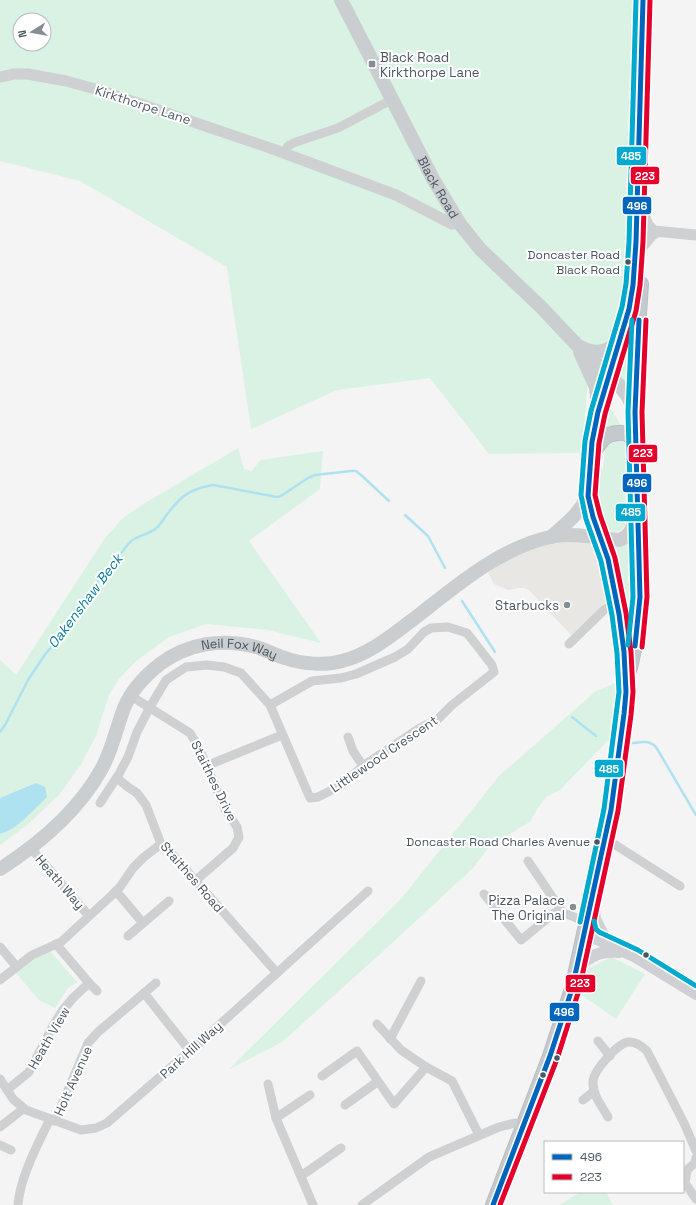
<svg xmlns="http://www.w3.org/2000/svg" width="696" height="1205" font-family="'Space Grotesk',sans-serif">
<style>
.commercial{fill:#e8e7e3}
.green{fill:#d9f2e3;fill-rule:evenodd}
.water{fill:#aee2f0}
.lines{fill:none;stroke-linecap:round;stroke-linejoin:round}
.stream{stroke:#aee2f0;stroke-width:2.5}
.trunk-casing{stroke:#b9bec3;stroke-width:16}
.minor{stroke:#ced0d2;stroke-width:9}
.tertiary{stroke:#ced0d2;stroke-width:11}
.secondary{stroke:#ced0d4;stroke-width:12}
.primary{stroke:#caced1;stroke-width:14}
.trunk{stroke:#c4c9cd;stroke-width:14}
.bus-1-casing{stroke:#fff;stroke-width:8}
.bus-2-casing{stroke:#fff;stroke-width:8}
.bus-3-casing{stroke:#fff;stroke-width:8}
.bus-1{stroke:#0065bd;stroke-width:5}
.bus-2{stroke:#e4002b;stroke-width:5}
.bus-3{stroke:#00a9ce;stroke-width:5}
.poi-dot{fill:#868d94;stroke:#fff;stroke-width:1.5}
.bus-dot{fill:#4a5661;stroke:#fff;stroke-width:1.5}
.labels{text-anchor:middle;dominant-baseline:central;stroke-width:4;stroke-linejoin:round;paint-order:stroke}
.bus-label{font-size:12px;fill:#4a5661;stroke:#fff;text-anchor:end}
.poi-label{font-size:13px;fill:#4a5661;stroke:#fff;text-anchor:end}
.street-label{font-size:13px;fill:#4a5661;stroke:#fff}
.water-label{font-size:14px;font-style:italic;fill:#0c7c9b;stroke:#fff}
.line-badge{stroke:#fff;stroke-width:1.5}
.badge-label{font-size:11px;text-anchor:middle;font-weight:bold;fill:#fff}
</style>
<rect width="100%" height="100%" fill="#f4f4f4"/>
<polygon class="commercial" points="561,541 591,543 597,548 603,558 612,599 571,635 529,590 524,588 519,588 509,590 501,587 494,584 488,573 514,555 544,544"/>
<g class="green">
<path d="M0,0H643L640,127L621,338L607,344L603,343L588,381L584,425L580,453L489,454L430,378L337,390L251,429L227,267L80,181L0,161ZM20,20H44V44H20Z"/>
<polygon points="631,335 632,336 630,369 627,372 627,383 613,373 615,369 619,371 624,357 622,353"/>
<polygon points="607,402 619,422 619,424 610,427 604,431 601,430"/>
<path d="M612,437L629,442V484L625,490L626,511L629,517L628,523C626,526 622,530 619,531C605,536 598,512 597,502C596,492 597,483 598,473L603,469L606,442Z"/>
<polygon points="238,448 244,469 252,471 260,460 323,451 320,489 249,541 321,643 268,630 206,624 169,637 136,661 119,679 109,695 96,736 80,766 59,795 26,826 0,845 0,660 16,675 105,538 123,518 145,503"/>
<polygon points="634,540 636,546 629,593 631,595 631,604 629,608 624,609 618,573 613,548 621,546"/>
<polygon points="616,683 613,735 560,790 546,797 537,809 531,821 489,847 473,868 389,946 282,1042 228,1070 401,899 499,776 596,691"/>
<polygon points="49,950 77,982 68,988 55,1008 39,1000 16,973 35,955"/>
<polygon points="612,957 645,974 616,1019 579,993 585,970"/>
<polygon points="581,1192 606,1192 613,1205 559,1205"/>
</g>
<path class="water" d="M36,783L45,787L47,797C35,808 17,830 0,834V798Z"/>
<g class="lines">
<g class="stream">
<polyline points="405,515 428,536 445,568"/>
<polyline points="462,601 495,652"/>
<polyline points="572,717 596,736"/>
<path d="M0,732L5,725L28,680L44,656L68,626L75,610L130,542C138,535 148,535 155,529C159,527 162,521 165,517C179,498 188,489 213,485L277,497L281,496L308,478L315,475L351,471H356L361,475L389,501"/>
<path d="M633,743C641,742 649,740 656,747L696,815"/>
</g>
<g class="trunk-casing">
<g id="trunk">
<path d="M591,456C595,450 599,443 604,438C610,433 625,430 631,437C633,439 634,442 636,445"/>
<polyline points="630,668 635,645 640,597 635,412 638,329 641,284"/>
<polyline points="493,1205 550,1056 572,989 611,810 624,714 626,692 624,652 619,614 608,559 593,517 588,496 592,442 598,412 629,309 633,285 636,242 638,157 640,127 643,0"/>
</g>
</g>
<g class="minor">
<polyline points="283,153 288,146 293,143 338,128 393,99"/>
<polyline points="569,644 604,610 616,602"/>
<polyline points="131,696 190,733 199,748 225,809 237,827 239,837 233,848 195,881"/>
<polyline points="348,737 353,751 363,766"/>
<polyline points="206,766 282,735"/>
<polyline points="117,778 128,787 137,793 146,805 161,844 165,846 277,973"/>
<polyline points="100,803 119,774 128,757 137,732 150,707 166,680 186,667 207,665 224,667 241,673 270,705 310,798 318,797 342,785 363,766 420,728 438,719 452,705 494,672 492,665 467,633 448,627 431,628 424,632 408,649 395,657 356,674 341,678 312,681 270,705"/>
<polyline points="606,839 680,886"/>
<polyline points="30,847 89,916"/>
<polyline points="528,861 563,913 572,916 587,923"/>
<polyline points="116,891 143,923"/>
<polyline points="484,894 521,940 554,913 563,913"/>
<polyline points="128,936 169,901"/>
<polyline points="0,947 16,966"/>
<polyline points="0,980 32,955 61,942 111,896 120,887 133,868 144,857 161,844"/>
<polyline points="89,983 97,991"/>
<polyline points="144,993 190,1051"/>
<polyline points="377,1024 401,1050 426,1067 452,1081 479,1135"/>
<polyline points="390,1039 421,981"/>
<polyline points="598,1041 610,1056"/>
<polyline points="322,1076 357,1051 394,1104 426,1067"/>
<polyline points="0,1079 13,1099 26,1110 81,1130 96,1128 107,1123 207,1036 368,891"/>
<polyline points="268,1084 276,1118 313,1205"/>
<polyline points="7,1090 29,1072 54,1024 62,1011 73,998 89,983 56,944"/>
<polyline points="583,1100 593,1092"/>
<polyline points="345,1105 377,1082"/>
<path d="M608,1117C602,1106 593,1096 593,1083C592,1072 617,1044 628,1042C636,1041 642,1046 647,1051L684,1123L696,1151"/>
<polyline points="276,1118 310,1095"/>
<polyline points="55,1121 88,1043 98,1032 156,983"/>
<polyline points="0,1127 23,1109"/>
<polyline points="0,1145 11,1150"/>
<polyline points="696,1158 695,1163 687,1170 685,1183 696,1199"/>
<polyline points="301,1176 341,1148"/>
<path d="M18,1205C20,1177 38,1144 50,1119"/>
<polyline points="362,1205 429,1157 499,1127 515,1123 522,1125"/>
</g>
<g class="tertiary">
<polyline points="0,77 14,74 28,74 66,81 99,90 273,149 396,195 452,224 460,224"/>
<polyline points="643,212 648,225 654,231 696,235"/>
<polyline points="643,246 652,235 657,232"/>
</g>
<g class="secondary">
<polyline points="593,903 595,919 603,935"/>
<polyline points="587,923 590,932 595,938 634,956 696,994"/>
<path d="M577,967C592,955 600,951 619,952"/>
</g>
<g class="primary">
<path id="s1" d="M341,0L433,179L460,224L480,249L541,307L576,344L620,386L628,397L635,412"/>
<path d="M580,347C597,356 609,352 621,338"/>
<polyline points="580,352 596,387 598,412"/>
<path d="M551,537C567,523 578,515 588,496"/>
<path id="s2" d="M0,869C39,844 78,811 101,770C112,751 116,729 124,708C131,691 146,675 160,664C188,643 223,638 256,647C266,650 275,655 285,658C302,664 325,666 342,661C370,654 392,635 415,618C456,586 498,549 550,537C572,532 596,538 619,540C632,536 634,524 637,512"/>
</g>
<use href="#trunk" class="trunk"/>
<g class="bus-1-casing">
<g id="bus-1">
<polyline points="635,646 640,597 635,412 639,320"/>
<polyline points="493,1205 550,1056 572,989 611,810 624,714 626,692 624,652 619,614 608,559 593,517 588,496 592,442 598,412 629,309 633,285 636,242 643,0"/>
</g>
</g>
<g class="bus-2-casing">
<g id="bus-2">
<polyline points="642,647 647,597 642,412 646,320"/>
<polyline points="500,1205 557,1059 579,990 618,811 631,715 633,692 631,652 626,613 615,558 600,515 595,495 599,443 605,414 636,311 640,285 643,242 650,0"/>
</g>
</g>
<g class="bus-3-casing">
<g id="bus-3">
<polyline points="628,645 633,597 628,412 632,320"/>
<polyline points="594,921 596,929 599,932 638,950 696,986"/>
<polyline points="580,922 604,809 619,692 617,653 612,615 601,561 586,519 581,495 585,441 591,411 622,307 626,284 629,242 636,0"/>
</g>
</g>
<use href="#bus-1" class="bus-1"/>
<use href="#bus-2" class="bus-2"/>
<use href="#bus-3" class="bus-3"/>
</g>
<g class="poi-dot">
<rect x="368" y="60" width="8" height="8" rx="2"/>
<circle cx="567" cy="605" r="4"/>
<circle cx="573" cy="907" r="4"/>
</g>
<g class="bus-dot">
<circle cx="628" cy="262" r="3.5"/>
<circle cx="597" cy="842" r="3.5"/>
<circle cx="646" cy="955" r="3.5"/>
<circle cx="557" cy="1058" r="3.5"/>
<circle cx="543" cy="1075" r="3.5"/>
</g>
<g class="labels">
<g class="bus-label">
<text x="620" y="255">Doncaster Road<tspan x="620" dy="15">Black Road</tspan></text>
<text x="590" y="842">Doncaster Road Charles Avenue</text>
</g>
<g class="poi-label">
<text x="380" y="57" text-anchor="start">Black Road<tspan x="380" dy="15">Kirkthorpe Lane</tspan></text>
<text x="559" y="605">Starbucks</text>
<text x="565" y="900">Pizza Palace<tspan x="565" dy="15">The Original</tspan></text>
</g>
<g class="street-label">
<text transform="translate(143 105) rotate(18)">Kirkthorpe Lane</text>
<text stroke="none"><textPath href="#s1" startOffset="211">Black Road</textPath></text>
<text stroke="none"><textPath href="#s2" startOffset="351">Neil Fox Way</textPath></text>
<text transform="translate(384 754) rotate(-34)">Littlewood Crescent</text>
<text transform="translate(214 781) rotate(64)">Staithes Drive</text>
<text transform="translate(192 877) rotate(49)">Staithes Road</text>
<text transform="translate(60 882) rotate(49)">Heath Way</text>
<text transform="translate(49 1038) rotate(-60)">Heath View</text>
<text transform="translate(191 1050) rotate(-42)">Park Hill Way</text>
<text transform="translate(73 1081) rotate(-66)">Holt Avenue</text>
</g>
<g class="water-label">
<text transform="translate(85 601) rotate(-53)">Oakenshaw Beck</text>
</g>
</g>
<g class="line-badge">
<rect x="616" y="146" width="31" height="20" rx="4" fill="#00a9ce"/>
<rect x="630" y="166" width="30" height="19" rx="4" fill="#e4002b"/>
<rect x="622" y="196" width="30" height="19" rx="4" fill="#0065bd"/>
<rect x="628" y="444" width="30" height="19" rx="4" fill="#e4002b"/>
<rect x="622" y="473" width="30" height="20" rx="4" fill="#0065bd"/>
<rect x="615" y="503" width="31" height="19" rx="4" fill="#00a9ce"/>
<rect x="594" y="759" width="30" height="19" rx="4" fill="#00a9ce"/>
<rect x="565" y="974" width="31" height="19" rx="4" fill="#e4002b"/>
<rect x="549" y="1002" width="31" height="20" rx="4" fill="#0065bd"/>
</g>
<g class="badge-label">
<text x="631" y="160">485</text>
<text x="645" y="180">223</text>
<text x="637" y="210">496</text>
<text x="643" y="457">223</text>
<text x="637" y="487">496</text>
<text x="631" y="516">485</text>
<text x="609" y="773">485</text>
<text x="580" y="987">223</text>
<text x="564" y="1016">496</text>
</g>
<rect x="544" y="1141" width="140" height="52" fill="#ffffff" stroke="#b7bbc0"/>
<rect x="552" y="1154" width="20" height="6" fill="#0065bd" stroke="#b7bbc0"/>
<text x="580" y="1161" font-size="12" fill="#4a5661">496</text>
<rect x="552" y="1174" width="20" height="6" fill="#e4002b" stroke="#b7bbc0"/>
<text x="580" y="1181" font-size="12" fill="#4a5661">223</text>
<g transform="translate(32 32) rotate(259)"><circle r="19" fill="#ffffff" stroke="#b7bbc0"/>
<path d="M0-3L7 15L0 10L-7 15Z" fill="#868d94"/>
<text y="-6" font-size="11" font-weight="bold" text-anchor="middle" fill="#4a5661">N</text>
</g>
</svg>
